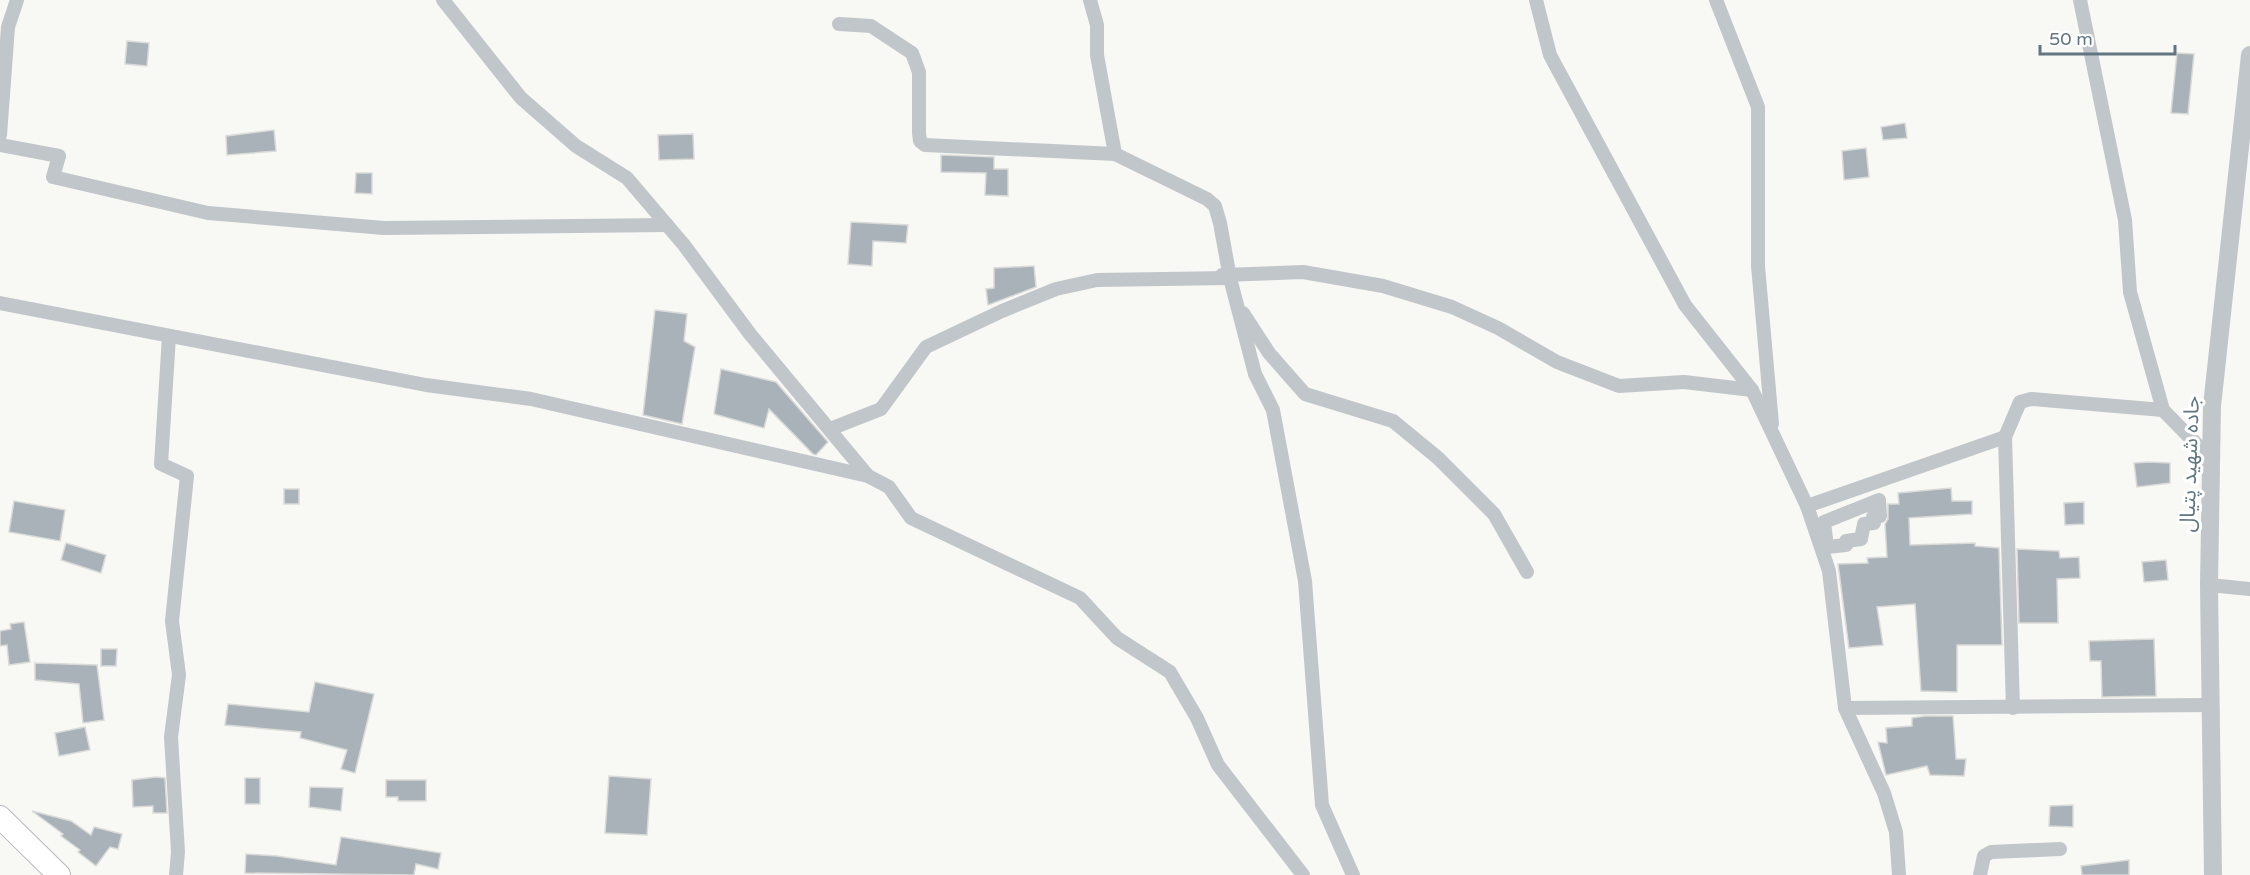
<svg xmlns="http://www.w3.org/2000/svg" width="2250" height="875" font-family="'Varela Round','Noto Sans Arabic',sans-serif">
<style>
.building{fill:#a8b2b8;stroke:#dadad8;stroke-width:1.5}
.lines{fill:none;stroke-linecap:round;stroke-linejoin:round}
.primary-casing{stroke:#b4babe;stroke-width:24}
.minor{stroke:#c1c6ca;stroke-width:14}
.tertiary{stroke:#c1c6ca;stroke-width:18}
.primary{stroke:#fff;stroke-width:22}
.labels{text-anchor:middle;dominant-baseline:central;stroke-width:6;stroke-linejoin:round;paint-order:stroke}
.street-label{font-size:21px;fill:#627682;stroke:#fff}
</style>
<rect width="100%" height="100%" fill="#f8f8f5"/>
<g class="building">
<polygon points="127,41 149,43 147,66 125,64"/>
<polygon points="2177,53 2194,54 2188,114 2171,113"/>
<polygon points="1905,123 1907,138 1883,140 1881,127"/>
<polygon points="274,130 276,151 227,155 226,136"/>
<polygon points="693,134 694,159 659,160 658,135"/>
<polygon points="1866,148 1869,177 1844,180 1842,151"/>
<polygon points="941,155 994,157 994,169 1008,169 1008,196 985,195 986,173 941,172"/>
<polygon points="356,173 372,173 372,194 355,193"/>
<polygon points="851,222 908,225 906,243 873,241 872,266 848,264"/>
<polygon points="1034,266 1036,287 988,305 986,289 994,288 994,268"/>
<polygon points="655,310 687,314 684,341 695,347 682,424 643,415"/>
<polygon points="721,369 776,382 828,442 816,455 813,454 769,409 764,428 714,414"/>
<polygon points="2148,462 2170,463 2170,483 2137,487 2134,463"/>
<polygon points="1951,488 1952,501 1972,501 1972,514 1909,518 1910,545 1975,543 1975,546 1999,548 2002,645 1957,645 1957,692 1921,691 1915,604 1877,607 1883,645 1849,648 1838,564 1868,563 1867,558 1887,557 1885,524 1888,519 1888,504 1899,504 1898,493"/>
<rect x="284" y="489" width="15" height="15"/>
<polygon points="14,501 65,510 60,541 9,532"/>
<polygon points="2084,502 2084,524 2065,525 2064,503"/>
<polygon points="66,543 106,555 101,573 61,560"/>
<polygon points="2017,549 2059,551 2060,558 2079,557 2080,578 2057,579 2058,623 2019,623"/>
<polygon points="2166,560 2168,580 2144,582 2142,562"/>
<polygon points="24,622 30,662 9,665 7,645 0,646 0,631 11,629 10,624"/>
<polygon points="2154,639 2156,696 2102,697 2101,661 2090,661 2089,641"/>
<polygon points="101,649 117,649 116,666 101,666"/>
<polygon points="35,663 97,665 104,720 83,723 79,684 35,680"/>
<polygon points="315,682 374,694 355,773 341,769 347,750 300,738 301,732 225,725 228,704 309,712"/>
<polygon points="1925,716 1953,716 1956,759 1966,759 1964,776 1930,775 1927,766 1886,775 1878,742 1887,743 1886,728 1912,726 1912,718"/>
<polygon points="85,727 90,750 59,756 55,733"/>
<polygon points="609,776 651,779 647,835 605,833"/>
<polygon points="156,777 165,778 167,813 153,813 153,806 133,807 132,780"/>
<rect x="245" y="778" width="15" height="26"/>
<polygon points="386,780 426,780 426,801 398,801 398,797 386,797"/>
<polygon points="310,787 343,788 341,811 309,807"/>
<polygon points="2073,805 2073,827 2049,826 2050,806"/>
<polygon points="32,811 71,821 91,835 94,827 122,834 118,849 110,847 96,866 78,852 80,850 61,836 63,834"/>
<polygon points="341,837 441,853 438,869 416,864 414,875 245,873 246,854 277,856 336,865"/>
<polygon points="2129,860 2129,875 2082,875 2081,866"/>
</g>
<g class="lines">
<g class="primary-casing">
<polyline id="primary" points="0,817 59,875"/>
</g>
<g class="minor">
<polyline points="443,0 521,98 576,146 627,178 684,245 750,334 868,476 889,487 911,518 1080,598 1117,638 1170,672 1197,718 1218,765 1303,875"/>
<polyline points="1090,0 1097,25 1097,55 1115,154"/>
<polyline points="1536,0 1550,55 1685,305 1752,390 1807,506 1829,571 1845,708 1884,793 1896,832 1899,875"/>
<polyline points="1716,0 1758,107 1758,266 1772,424"/>
<polyline points="2080,0 2125,220 2130,292 2163,410 2210,458"/>
<polyline points="839,24 871,26 912,53 919,72 919,133 920,141 925,145 1115,154 1207,199 1215,206 1220,223 1230,278 1255,374 1273,410 1305,581 1322,805 1353,875"/>
<polyline points="0,135 8,27 17,0"/>
<polyline points="0,145 59,156 53,177 208,213 384,228 667,225"/>
<polyline points="1222,275 1303,272 1383,286 1452,307 1498,328 1557,362 1619,386 1684,382 1752,390"/>
<polyline points="0,303 426,385 531,399 868,476"/>
<polyline points="1243,313 1269,353 1305,394 1393,421 1438,458 1494,514 1527,572"/>
<polyline points="169,336 161,464 187,476 172,621 179,675 171,737 178,852 176,875"/>
<polyline points="830,429 881,409 926,347 1002,311 1056,289 1097,280 1230,278"/>
<polygon points="1879,500 1880,516 1873,517 1874,523 1864,524 1861,539 1846,541 1846,545 1827,547 1824,522"/>
<polyline points="1807,506 2005,437"/>
<polyline points="2209,585 2250,589"/>
<polyline points="1845,708 2210,705"/>
<polyline points="2013,708 2005,437 2020,402 2031,399 2163,410"/>
<polyline points="1980,875 1984,856 1991,852 2060,849"/>
</g>
<polyline class="tertiary" points="2213,875 2209,585 2212,406 2250,55"/>
<use href="#primary" class="primary"/>
</g>
<g class="labels">
<g class="street-label">
<text transform="translate(2190 464) rotate(-88)">جاده شهید پتیال</text>
</g>
</g>
<path d="M2040 45v9h135v-9" fill="none" stroke="#627682" stroke-width="3"/>
<text x="2049" y="45" font-size="18" fill="#627682" stroke="#ffffff" stroke-width="4.5" paint-order="stroke">50 m</text>
</svg>
